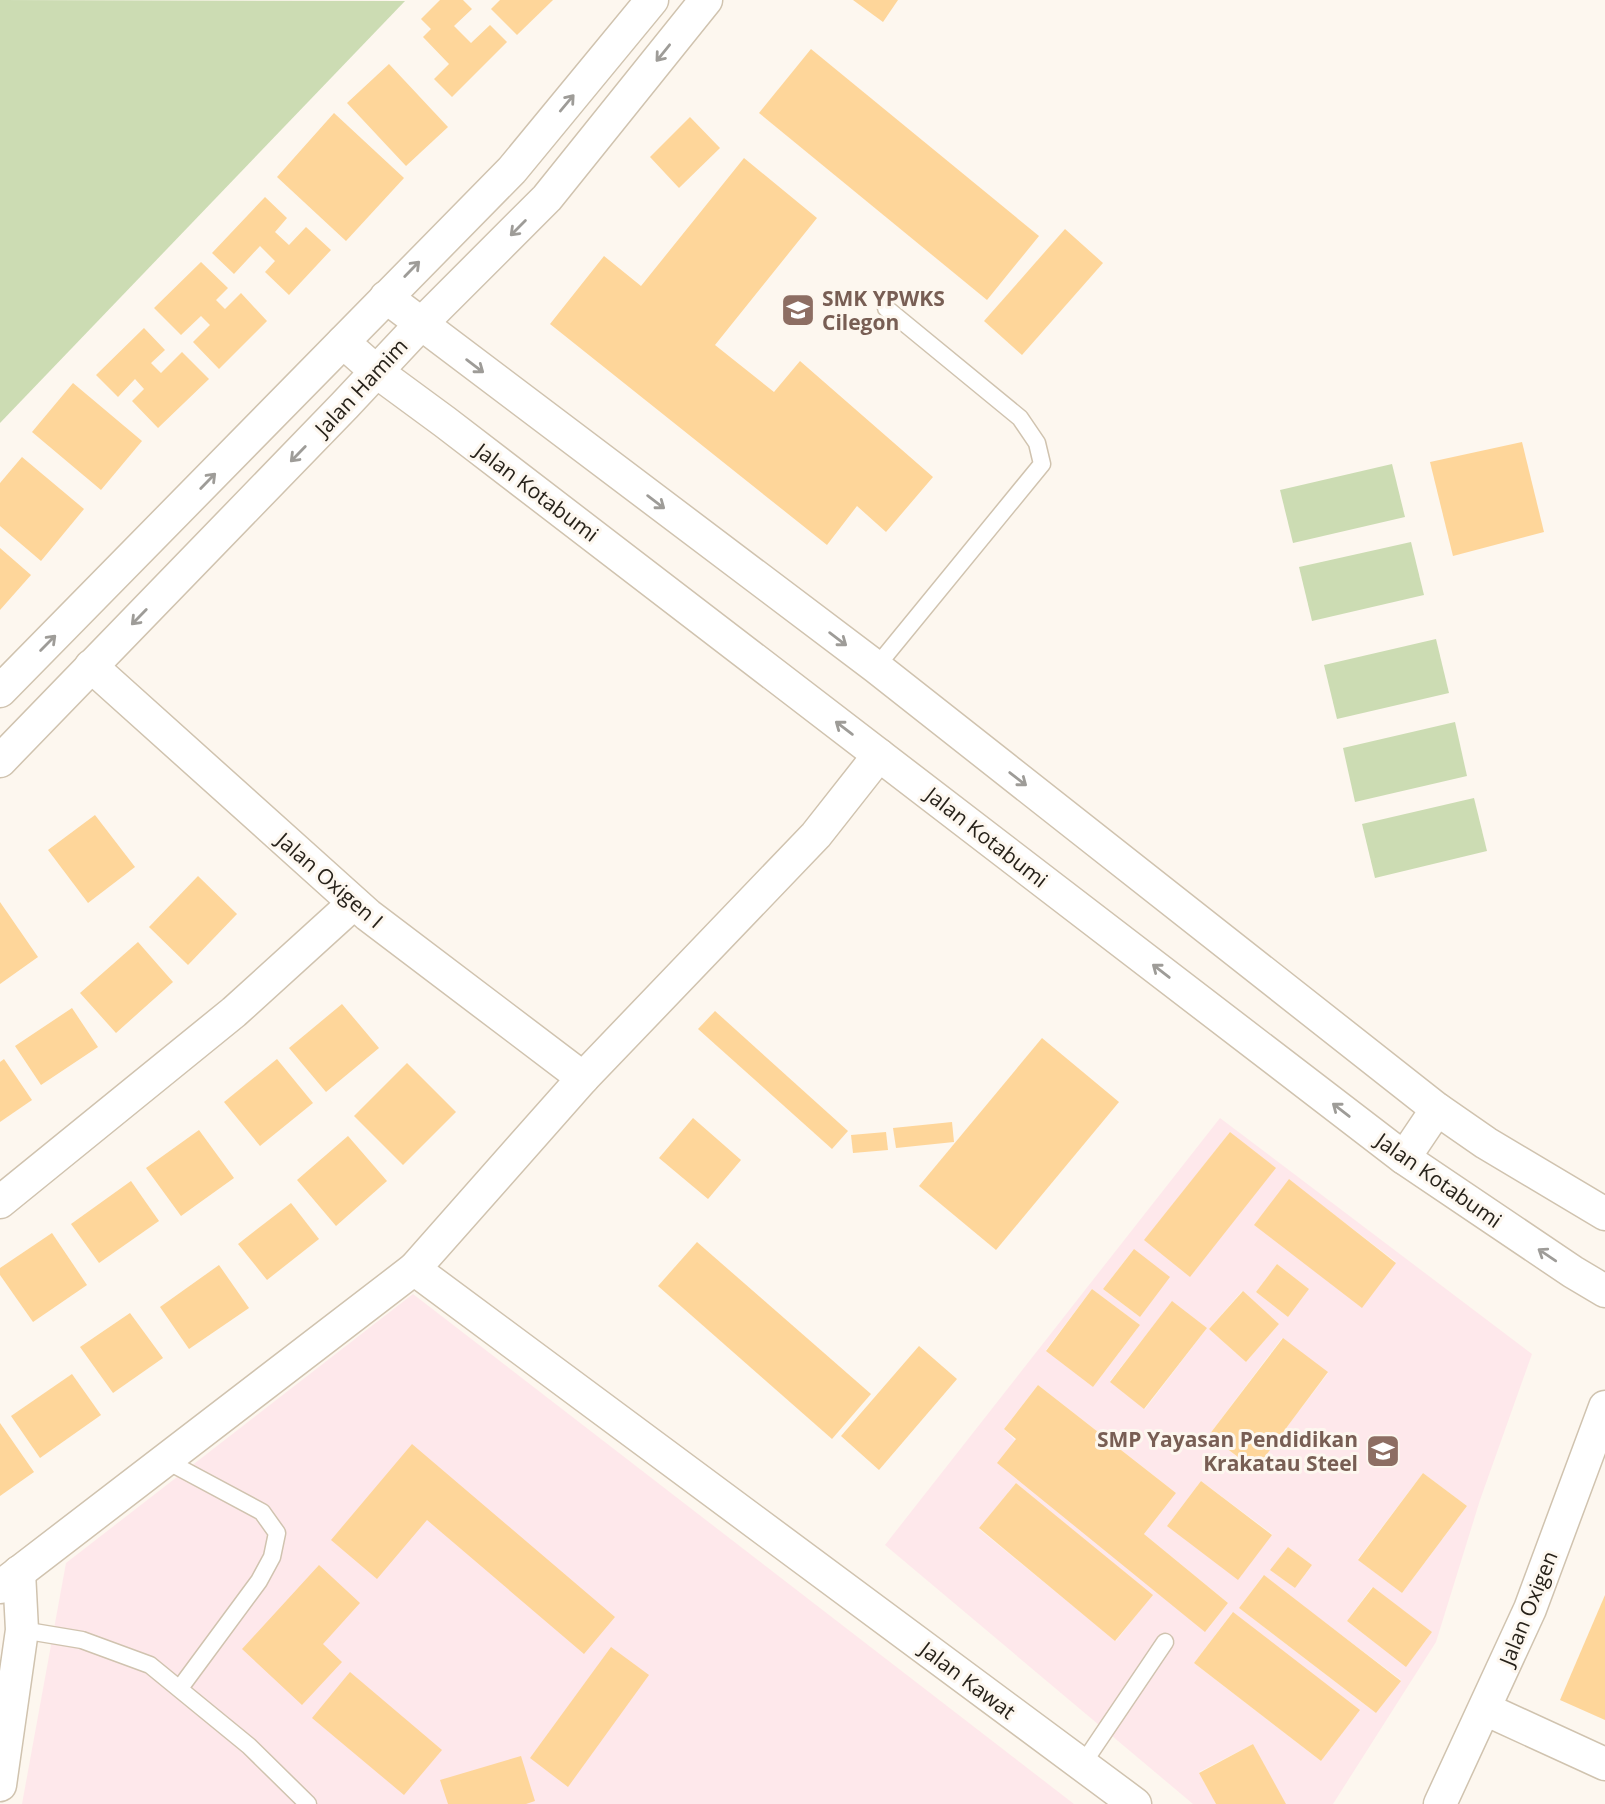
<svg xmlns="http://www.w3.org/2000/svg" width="1605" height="1804" font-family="'Open Sans',sans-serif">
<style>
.education{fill:#fee8eb;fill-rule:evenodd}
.green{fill:#ccdcb3}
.building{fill:#fed69a}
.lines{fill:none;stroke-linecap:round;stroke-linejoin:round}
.service-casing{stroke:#d0c3af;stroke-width:19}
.minor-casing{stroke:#d0c3af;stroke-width:35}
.service{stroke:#fff;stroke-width:16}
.minor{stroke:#fff;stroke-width:32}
.oneway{stroke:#9e9c98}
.labels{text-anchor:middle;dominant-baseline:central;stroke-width:6;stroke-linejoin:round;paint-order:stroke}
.education-label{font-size:21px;font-weight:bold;fill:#785e54;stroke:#fdf7ef;text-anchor:start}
.street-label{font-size:21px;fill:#27221a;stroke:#fdf7ef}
</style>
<rect width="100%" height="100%" fill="#fdf7ef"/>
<g class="education">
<path d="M1220,1118L1532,1354L1480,1500L1436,1642L1333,1804H1285L1253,1744L1199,1772L1216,1804H1193L885,1545ZM1230,1132L1275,1168L1145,1240ZM1289,1180L1396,1262L1362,1307ZM1133,1250L1169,1277L1140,1317L1103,1289ZM1277,1264L1309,1289L1288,1317L1256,1292ZM1092,1289L1140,1325L1093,1387L1046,1350ZM1242,1291L1279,1324L1246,1362L1209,1329ZM1172,1302L1207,1328L1145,1409L1110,1381ZM1282,1338L1328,1373L1254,1470L1209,1435ZM1038,1385L1176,1493L1144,1534L1228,1603L1206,1631L1004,1429ZM1423,1473L1467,1506L1402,1593L1358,1559ZM1201,1481L1272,1534V1535L1167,1526ZM1016,1483L1152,1595L1116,1641L979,1529ZM1288,1547L1312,1565L1295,1588L1271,1570ZM1263,1576L1401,1680L1376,1713L1239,1608ZM1372,1587L1432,1632L1406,1666L1347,1621ZM1232,1613L1359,1710L1321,1761L1194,1663Z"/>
<polygon points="413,1294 1074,1804 22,1804 66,1563"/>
</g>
<g class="green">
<polygon points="0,0 405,1 0,423"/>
<polygon points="1392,464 1405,517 1293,543 1280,490"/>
<polygon points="1411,542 1424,595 1312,621 1299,567"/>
<polygon points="1436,639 1449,693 1337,719 1324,665"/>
<polygon points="1455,722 1467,776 1355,802 1343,748"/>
<polygon points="1474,798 1487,851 1375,878 1362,824"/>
</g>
<g class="building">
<polygon points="440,0 463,0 472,9 454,26 471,43 490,25 507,42 452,97 434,79 449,64 423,37 431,29 421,19"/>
<polygon points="500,0 553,0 517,35 491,9"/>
<polygon points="853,0 898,0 883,22"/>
<polygon points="811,49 1039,236 987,300 759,113"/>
<polygon points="389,64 448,127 406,166 347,103"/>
<polygon points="334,113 404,178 346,241 277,177"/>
<polygon points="690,117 720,148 679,188 650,157"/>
<polygon points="744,158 817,218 715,345 774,392 800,361 933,477 886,532 857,506 827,545 550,324 604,256 641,286"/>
<polygon points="265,197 287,218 275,232 289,245 306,227 331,250 289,295 265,272 275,261 260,246 234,274 212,253"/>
<polygon points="1065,229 1103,263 1022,355 984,321"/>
<polygon points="201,262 228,288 216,300 225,309 241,293 267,321 219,369 193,342 210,325 201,316 181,335 154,308"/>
<polygon points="144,328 165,350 151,363 161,373 182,352 209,379 158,428 132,401 144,389 135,379 118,397 96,375"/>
<polygon points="73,383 142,441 101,490 32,432"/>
<polygon points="1522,442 1544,532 1453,556 1430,462"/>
<polygon points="22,457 84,509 41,561 0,526 0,483"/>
<polygon points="0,548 31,575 0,610"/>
<polygon points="95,815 135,867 88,903 48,850"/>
<polygon points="198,876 237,914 188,965 149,927"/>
<polygon points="0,902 38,957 0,984"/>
<polygon points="138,942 173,982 116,1033 80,993"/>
<polygon points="342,1004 379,1048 326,1092 289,1048"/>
<polygon points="72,1008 98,1047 41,1085 15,1046"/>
<polygon points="715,1011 848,1131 832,1149 698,1029"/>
<polygon points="1042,1038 1119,1102 996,1250 919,1186"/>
<polygon points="4,1059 32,1100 0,1122 0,1062"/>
<polygon points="277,1059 313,1103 260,1146 224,1102"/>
<polygon points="407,1063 456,1112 403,1165 354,1116"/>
<polygon points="693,1118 741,1160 708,1199 659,1158"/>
<polygon points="952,1122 954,1142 896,1148 893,1128"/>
<polygon points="199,1130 234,1178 181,1216 146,1168"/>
<polygon points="886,1132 888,1150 853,1153 851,1135"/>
<polygon points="1230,1132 1276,1168 1190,1277 1144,1240"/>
<polygon points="348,1136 387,1181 336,1226 297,1180"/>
<polygon points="1289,1179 1396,1263 1362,1308 1254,1225"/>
<polygon points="131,1181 159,1221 99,1263 71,1224"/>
<polygon points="291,1203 319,1239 267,1280 238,1244"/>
<polygon points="52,1233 87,1285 33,1322 0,1275 0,1268"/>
<polygon points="697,1242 871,1394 832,1439 658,1286"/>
<polygon points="1134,1249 1170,1277 1140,1317 1103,1289"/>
<polygon points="1277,1264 1309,1289 1288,1317 1256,1292"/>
<polygon points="219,1265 249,1308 189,1349 160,1307"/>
<polygon points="1092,1289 1140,1325 1093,1387 1046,1351"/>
<polygon points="1243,1291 1279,1324 1246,1362 1209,1329"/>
<polygon points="1172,1301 1207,1328 1144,1409 1110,1382"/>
<polygon points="130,1313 163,1358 113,1393 80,1347"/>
<polygon points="1283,1338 1328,1372 1255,1470 1209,1435"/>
<polygon points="919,1346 957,1379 879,1470 841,1436"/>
<polygon points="72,1374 101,1415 40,1458 11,1416"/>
<polygon points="1038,1385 1176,1493 1144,1534 1228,1603 1205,1632 997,1463 1016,1439 1004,1429"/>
<polygon points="0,1423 34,1472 0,1496"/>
<polygon points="412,1444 615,1617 584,1654 427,1520 377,1579 331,1540"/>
<polygon points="1423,1473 1467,1506 1402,1593 1358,1560"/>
<polygon points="1201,1481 1272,1535 1238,1580 1167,1526"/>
<polygon points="1016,1483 1153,1595 1115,1641 979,1528"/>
<polygon points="1288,1547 1312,1565 1295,1588 1270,1570"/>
<polygon points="319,1565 360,1603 323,1644 342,1662 302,1705 242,1649"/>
<polygon points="1264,1575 1401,1681 1376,1713 1239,1608"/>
<polygon points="1373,1587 1432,1632 1406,1667 1347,1621"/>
<polygon points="1605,1595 1605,1720 1560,1700"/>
<polygon points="1233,1612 1360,1710 1321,1761 1194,1663"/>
<polygon points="611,1647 649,1675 568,1787 530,1758"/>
<polygon points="350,1672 442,1750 404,1795 312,1718"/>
<polygon points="1253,1744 1286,1804 1216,1804 1199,1773"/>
<polygon points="521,1756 535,1801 526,1804 448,1804 440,1780"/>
</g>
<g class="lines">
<g class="service-casing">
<g id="service">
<polyline points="876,667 1042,464 1037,443 1020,418 886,308"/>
<polyline points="165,1460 262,1512 277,1533 272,1557 259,1581 180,1688"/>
<polyline points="22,1630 82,1640 150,1665 249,1746 308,1804"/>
<polyline points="1082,1765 1165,1642"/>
</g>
</g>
<g class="minor-casing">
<g id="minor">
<polyline points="386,297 876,667 1437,1109 1486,1143 1605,1214"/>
<polyline points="343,342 377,372 445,422 1404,1158 1573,1272 1605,1291"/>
<polyline points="91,666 368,915 583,1078"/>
<polyline points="0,691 512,170 652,0"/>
<polyline points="0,761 345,405 420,325 547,198 706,0"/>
<polyline points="1404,1158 1437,1109"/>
<polyline points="0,1202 234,1012 354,903"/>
<polyline points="414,1269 583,1078 816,835 879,755"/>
<polyline points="0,1587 414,1269 1135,1804"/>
<polyline points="1485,1709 1605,1764"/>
<polyline points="0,1785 22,1630 19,1572"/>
<polyline points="1440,1804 1530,1609 1605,1407"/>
</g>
</g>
<use href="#service" class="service"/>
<use href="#minor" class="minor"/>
</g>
<defs><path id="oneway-shaft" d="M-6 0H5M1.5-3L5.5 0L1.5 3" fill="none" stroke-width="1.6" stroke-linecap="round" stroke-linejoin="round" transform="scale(1.75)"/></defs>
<g class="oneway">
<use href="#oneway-shaft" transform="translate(663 53) rotate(129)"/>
<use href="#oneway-shaft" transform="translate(567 103) rotate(-50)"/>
<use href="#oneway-shaft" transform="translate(518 228) rotate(135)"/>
<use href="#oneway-shaft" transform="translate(412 269) rotate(-46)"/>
<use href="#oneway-shaft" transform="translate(475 366) rotate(37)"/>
<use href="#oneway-shaft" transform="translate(298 454) rotate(134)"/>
<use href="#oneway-shaft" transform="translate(208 481) rotate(-46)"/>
<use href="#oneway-shaft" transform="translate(656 502) rotate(37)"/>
<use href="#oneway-shaft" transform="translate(139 617) rotate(134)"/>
<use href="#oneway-shaft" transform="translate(838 639) rotate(37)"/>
<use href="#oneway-shaft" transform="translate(48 643) rotate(-45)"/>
<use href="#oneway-shaft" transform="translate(844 728) rotate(-143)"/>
<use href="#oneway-shaft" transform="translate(1018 779) rotate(38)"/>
<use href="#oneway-shaft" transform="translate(1161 971) rotate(-142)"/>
<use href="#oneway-shaft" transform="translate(1341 1110) rotate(-142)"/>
<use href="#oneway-shaft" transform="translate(1547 1255) rotate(-146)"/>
</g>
<defs>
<g id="school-square" transform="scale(1.75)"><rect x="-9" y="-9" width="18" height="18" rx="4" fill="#8d6e63" stroke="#fdf7ef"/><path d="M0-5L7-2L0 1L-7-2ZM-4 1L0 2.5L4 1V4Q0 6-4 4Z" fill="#fff"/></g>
</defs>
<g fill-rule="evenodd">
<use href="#school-square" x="798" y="310"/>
<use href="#school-square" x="1383" y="1451"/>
</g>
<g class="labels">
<g class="education-label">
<text x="822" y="298">SMK YPWKS<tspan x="822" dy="24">Cilegon</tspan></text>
<text x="1358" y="1439" text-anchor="end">SMP Yayasan Pendidikan<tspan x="1358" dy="24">Krakatau Steel</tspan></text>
</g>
<g class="street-label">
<text transform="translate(361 387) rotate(-47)">Jalan Hamim</text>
<text transform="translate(537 492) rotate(37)">Jalan Kotabumi</text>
<text transform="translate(987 837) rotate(38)">Jalan Kotabumi</text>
<text transform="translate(330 880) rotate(41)">Jalan Oxigen I</text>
<text transform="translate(1439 1180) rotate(35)">Jalan Kotabumi</text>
<text transform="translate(1528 1608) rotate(-68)">Jalan Oxigen</text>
<text transform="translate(968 1680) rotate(37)">Jalan Kawat</text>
</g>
</g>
</svg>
